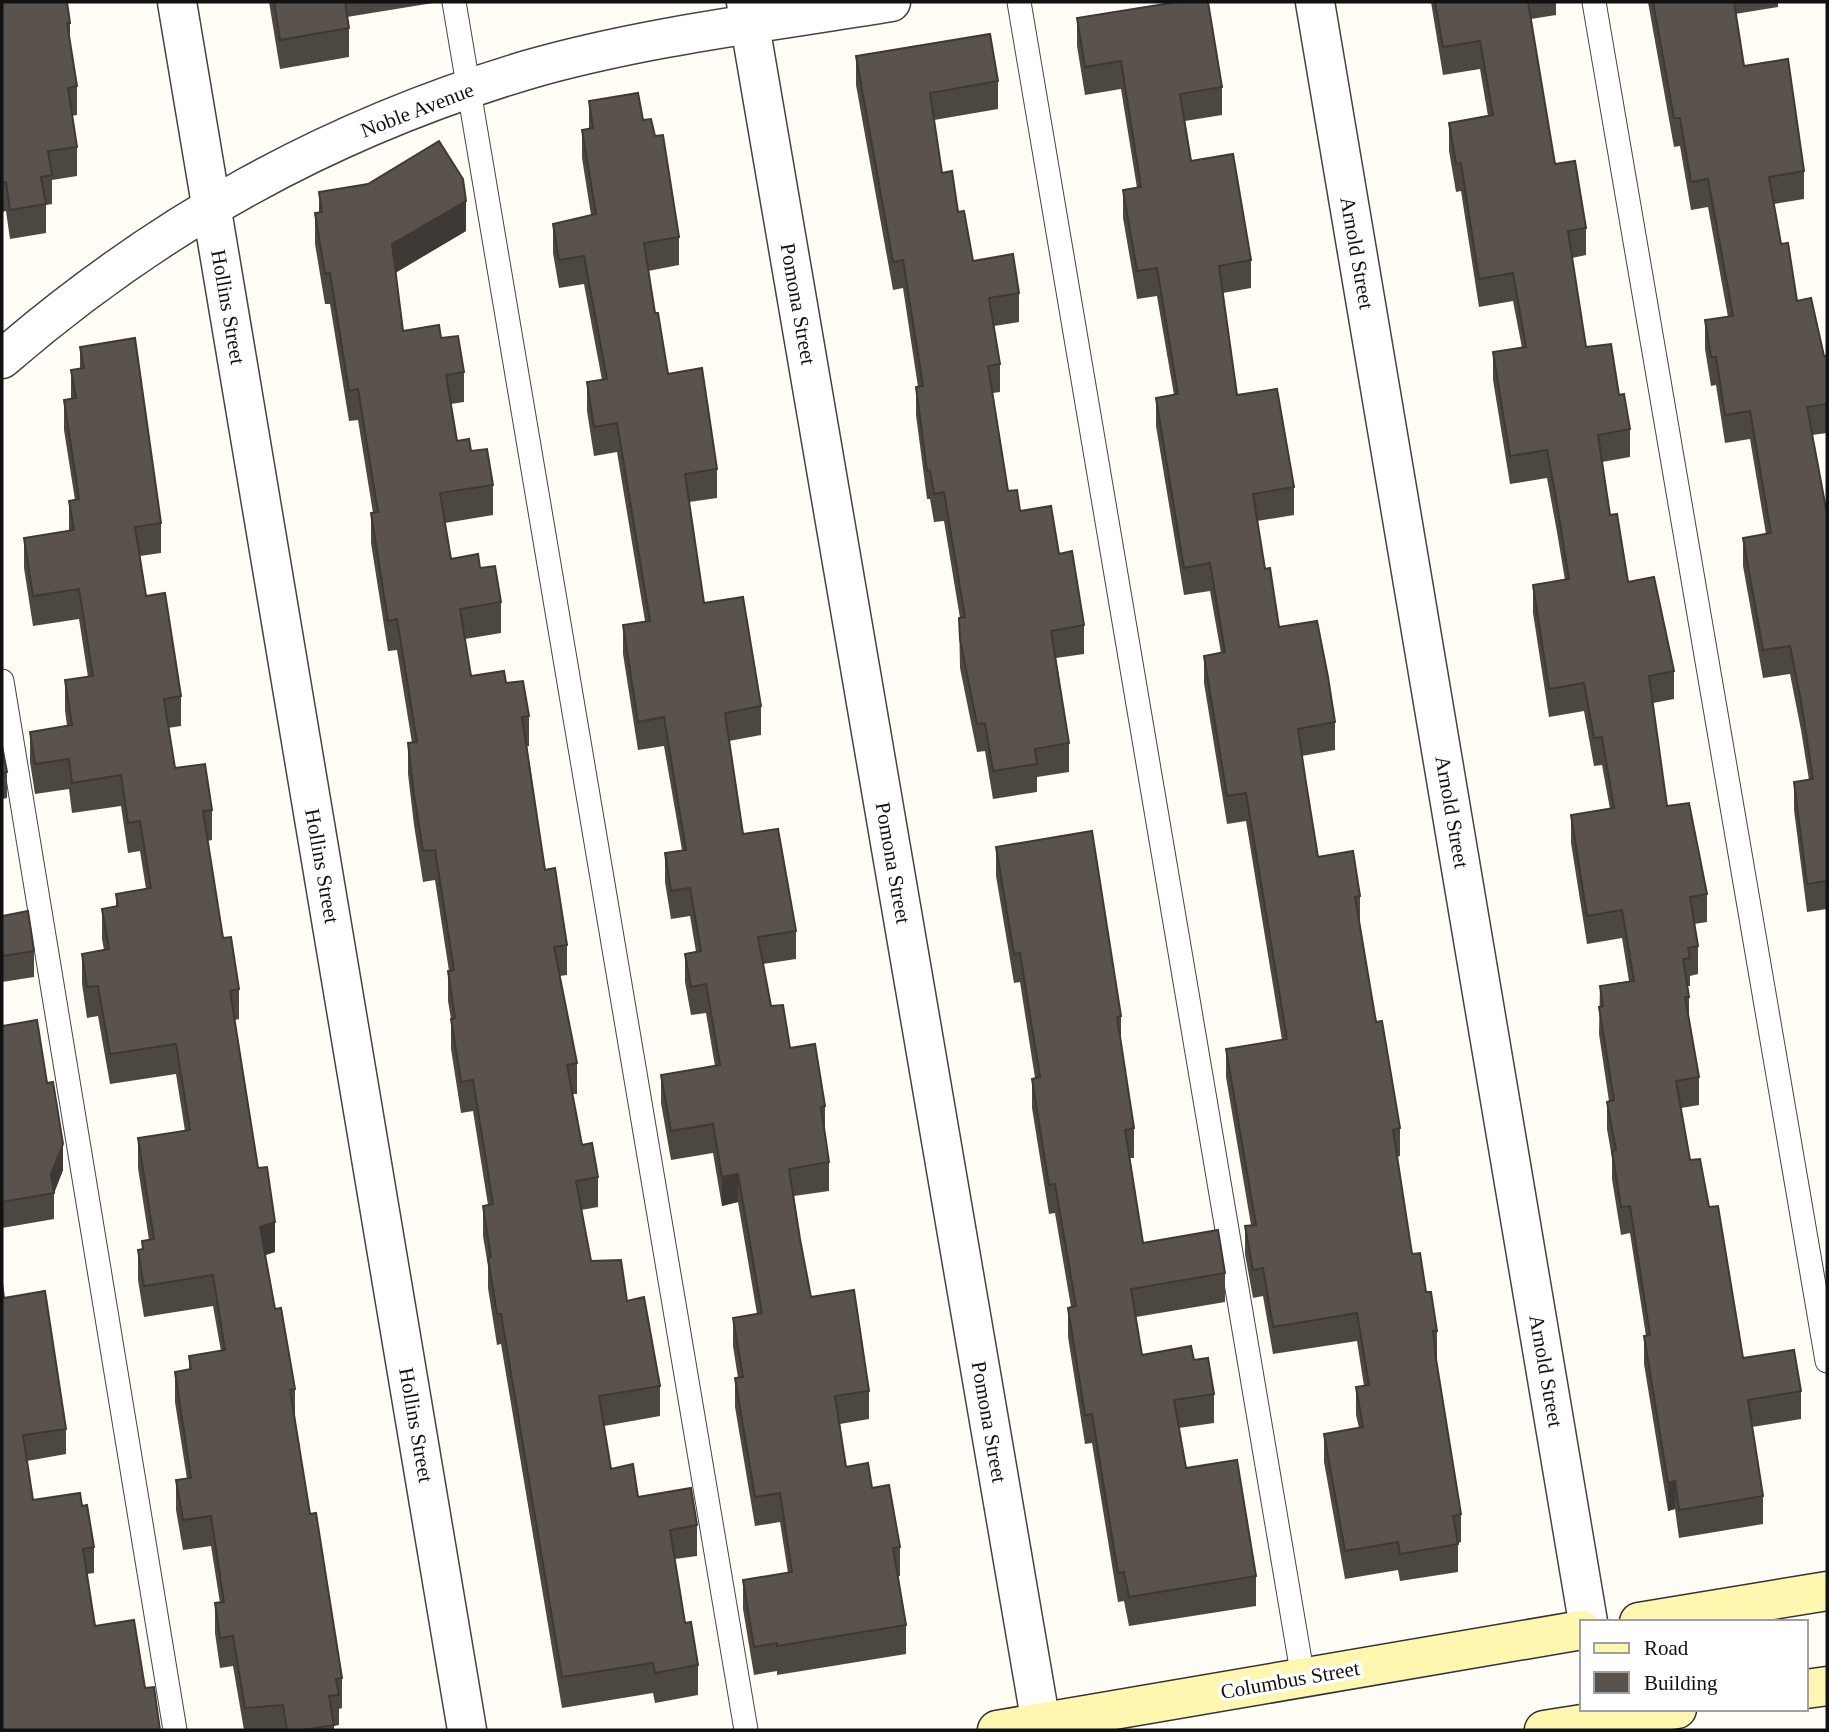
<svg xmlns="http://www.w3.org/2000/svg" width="1829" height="1732" font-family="'Times New Roman',serif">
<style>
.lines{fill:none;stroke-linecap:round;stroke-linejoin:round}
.lane-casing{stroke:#444;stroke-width:25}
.street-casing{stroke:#444;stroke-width:41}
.secondary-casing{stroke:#333;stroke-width:41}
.lane{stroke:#fff;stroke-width:23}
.street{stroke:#fff;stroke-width:38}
.secondary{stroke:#fff6b0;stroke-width:38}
.wall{fill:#4d4742}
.shaded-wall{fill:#3f3936}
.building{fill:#5a524d;stroke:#3f3936;stroke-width:2}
.labels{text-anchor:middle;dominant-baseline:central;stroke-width:7;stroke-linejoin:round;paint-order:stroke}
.street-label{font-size:21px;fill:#111;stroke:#fff}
</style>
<rect width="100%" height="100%" fill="#fffdf5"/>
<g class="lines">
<g class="lane-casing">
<g id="lane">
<polyline points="454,2 746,1730"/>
<polyline points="1019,2 1303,1678"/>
<polyline points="1594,2 1827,1361"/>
<polyline points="2,681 175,1730"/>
</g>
</g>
<g class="street-casing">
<g id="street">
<polyline points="177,2 467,1730"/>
<polyline points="746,2 1041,1724"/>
<polyline points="1315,2 1588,1622"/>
<path d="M2,359C158,224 329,129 527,70C645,36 770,22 891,2"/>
</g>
</g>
<g class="secondary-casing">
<g id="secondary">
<polyline points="1639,1622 1827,1591"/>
<polyline points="1806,1689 1827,1686"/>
<polyline points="997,1730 1582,1630"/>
<polyline points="1544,1730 1677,1709"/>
</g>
</g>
<use href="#lane" class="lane"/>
<use href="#street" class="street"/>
<use href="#secondary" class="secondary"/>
</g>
<g class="wall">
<polygon points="2,2 70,23 70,41 77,86 77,115 72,116 77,147 77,176 52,180 52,204 46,205 46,233 10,239 6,211 2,212"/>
<polygon points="269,2 439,2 347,17 349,28 349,57 280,69"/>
<polygon points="1431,2 1556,2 1556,15 1531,19 1555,164 1586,228 1586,255 1572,258 1586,347 1619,395 1630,429 1630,457 1602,462 1610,515 1628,582 1674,671 1674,699 1653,703 1667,806 1707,894 1707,922 1694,924 1698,946 1698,974 1690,976 1690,986 1688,986 1689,997 1689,1024 1699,1077 1699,1105 1681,1108 1690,1160 1709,1207 1743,1358 1801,1391 1801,1419 1752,1427 1763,1496 1763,1524 1679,1538 1675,1509 1668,1511 1644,1364 1644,1336 1646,1336 1630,1233 1621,1235 1612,1179 1612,1158 1607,1129 1607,1102 1609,1101 1599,1034 1600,986 1629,981 1622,938 1587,944 1571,843 1571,815 1610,809 1602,765 1594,766 1584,711 1549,717 1533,613 1533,585 1565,580 1557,532 1547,478 1510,484 1493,380 1493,352 1522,348 1513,301 1479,307 1461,191 1456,192 1449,151 1449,123 1488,116 1480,69 1443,75"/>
<polygon points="1648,2 1778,2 1778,7 1735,14 1744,66 1804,171 1804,199 1774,204 1781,244 1797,301 1824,356 1827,356 1827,433 1812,435 1827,514 1827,909 1807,912 1794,810 1794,782 1809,780 1801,730 1790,674 1763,678 1743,566 1743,538 1766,534 1750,439 1725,443 1716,385 1711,386 1705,349 1705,320 1728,317 1708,207 1691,210 1680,146 1674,147"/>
<polygon points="1077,18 1222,87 1222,115 1185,121 1191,161 1251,260 1251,288 1223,293 1237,395 1294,487 1294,515 1257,521 1265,569 1279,627 1335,722 1335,750 1302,756 1318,857 1360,896 1360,924 1376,1022 1400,1128 1400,1156 1397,1157 1412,1254 1426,1292 1437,1331 1437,1359 1436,1359 1461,1514 1461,1542 1458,1543 1458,1572 1400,1581 1398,1570 1345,1579 1324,1462 1324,1434 1359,1428 1356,1415 1356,1387 1364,1386 1357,1341 1273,1354 1263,1296 1253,1298 1245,1254 1245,1226 1251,1225 1226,1077 1226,1049 1282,1040 1246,821 1227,824 1204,683 1204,656 1221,653 1210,591 1184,595 1156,426 1156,398 1174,395 1157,296 1137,299 1123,218 1123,190 1137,188 1121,89 1085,95 1077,46"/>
<polygon points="856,56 998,81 998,109 934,120 942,173 958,212 973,261 1019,293 1019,322 994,326 1000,364 1000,392 993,393 1008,491 1020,511 1059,554 1084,625 1084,654 1056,658 1069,743 1069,772 1037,777 1037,792 993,799 985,751 977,752 960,668 959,618 960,618 944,521 934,522 930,499 927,499 916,415 916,387 918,387 903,288 893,290 856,85"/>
<polygon points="589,101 643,120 655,136 679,237 679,265 648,271 655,313 668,374 717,469 717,498 689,502 704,603 761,706 761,735 729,741 743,834 796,931 796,959 763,964 771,1006 790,1048 825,1106 825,1135 829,1162 829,1191 794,1196 800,1239 811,1297 869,1391 869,1419 840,1424 846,1467 872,1488 900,1547 900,1576 898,1576 906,1625 906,1654 777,1675 777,1671 754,1675 743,1609 743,1580 788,1573 780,1522 755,1526 735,1407 735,1378 738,1378 733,1346 733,1318 757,1314 738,1202 722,1206 713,1153 671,1160 661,1103 661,1075 715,1066 706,1013 691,1015 685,982 685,954 696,952 690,916 671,919 665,882 665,853 682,850 664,746 638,750 623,654 623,625 645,621 617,452 594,456 587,411 587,382 602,380 584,284 559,288 553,253 553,224 591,215 582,158 582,130 589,129"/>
<polygon points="319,192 466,231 396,272 403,331 441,338 464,372 464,402 451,404 457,441 471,451 493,485 493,515 445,523 451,559 480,568 501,602 501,633 465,639 471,676 506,683 529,716 529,746 527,746 545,870 567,945 567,975 560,976 577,1063 577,1094 572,1094 582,1145 598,1177 598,1207 581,1210 591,1261 627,1301 660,1386 660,1416 604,1426 611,1469 638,1497 697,1525 697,1556 675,1559 685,1623 698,1665 698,1695 655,1703 653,1693 562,1708 501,1344 497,1345 488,1288 488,1266 483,1236 483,1206 488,1205 473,1111 461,1113 451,1049 451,1019 448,1001 448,971 449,971 435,880 423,882 414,825 408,774 408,743 412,743 397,650 388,651 371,543 371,513 373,513 358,420 349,421 330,304 325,304 315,244 315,213 319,213"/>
<polygon points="80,347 161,523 161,553 140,556 146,596 181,696 181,726 168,728 175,768 212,810 212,840 207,841 223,938 239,989 239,1019 235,1020 258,1168 275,1252 265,1255 275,1309 295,1389 295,1419 310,1514 342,1678 342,1708 339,1709 339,1725 334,1726 334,1730 244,1730 233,1666 220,1668 215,1633 215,1603 220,1603 211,1546 183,1550 176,1510 176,1480 187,1479 175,1402 175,1372 189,1370 189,1356 221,1351 213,1306 144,1317 138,1280 138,1250 142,1249 142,1241 149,1240 138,1168 138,1138 185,1131 176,1074 110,1084 98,1016 87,1018 82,984 82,954 104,950 102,939 102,909 116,907 116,894 146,889 140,851 128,853 121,806 72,813 69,789 35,794 30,762 30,732 67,726 65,710 65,680 88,677 79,619 33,626 24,568 24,538 69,531 69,501 75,500 64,430 64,400 71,399 71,370 80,368"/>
<polygon points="2,746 7,772 7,798 2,799"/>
<polygon points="996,847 1121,1016 1121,1043 1134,1128 1134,1158 1130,1158 1143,1243 1225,1273 1225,1302 1136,1317 1142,1355 1194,1360 1214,1394 1214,1423 1179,1428 1186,1468 1256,1576 1256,1606 1129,1626 1124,1601 1118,1602 1092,1443 1085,1444 1068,1337 1068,1308 1071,1307 1055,1213 1049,1214 1032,1108 1032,1079 1035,1078 1020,982 1014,983 996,876"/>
<polygon points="2,916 34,951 34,977 2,982"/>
<polygon points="2,1026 47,1083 63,1170 54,1193 54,1219 2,1228"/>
<polygon points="4,1298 66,1429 66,1454 27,1461 33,1500 82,1506 94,1547 94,1573 87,1574 95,1626 145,1688 2,1730"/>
</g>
<g class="shaded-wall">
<polygon points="466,201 466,231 392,275 392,244"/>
<polygon points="63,1144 63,1170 54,1193 51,1174"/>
<polygon points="738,1174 738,1202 722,1206 722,1177"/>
<polygon points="275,1222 275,1252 260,1257 260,1227"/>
<polygon points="1675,1481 1675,1509 1668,1511 1668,1483"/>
</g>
<g class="building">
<polygon points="2,2 67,2 70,23 67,23 77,86 68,88 77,147 48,151 52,175 41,177 46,204 10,210 6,182 2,183"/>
<polygon points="274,2 345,2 349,28 280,40"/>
<polygon points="1177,2 1208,2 1222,87 1180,94 1191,161 1233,154 1251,260 1219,266 1237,395 1277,389 1294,487 1253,494 1265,569 1270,568 1279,627 1317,621 1328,677 1335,722 1298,729 1306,783 1318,857 1353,851 1360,896 1355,897 1376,1022 1382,1021 1400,1128 1393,1130 1412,1254 1420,1253 1426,1292 1431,1292 1437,1331 1433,1331 1436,1359 1461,1514 1453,1516 1458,1544 1400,1554 1398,1542 1345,1551 1324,1434 1363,1427 1356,1387 1369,1385 1357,1313 1273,1327 1263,1268 1253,1270 1245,1226 1256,1225 1226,1049 1287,1039 1246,793 1227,796 1204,656 1225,652 1210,563 1184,568 1156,398 1178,394 1157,268 1137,271 1123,190 1141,187 1121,61 1085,67 1077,18"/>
<polygon points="1435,2 1528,2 1555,164 1575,161 1586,228 1568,231 1586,347 1611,344 1619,395 1624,394 1630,429 1598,435 1610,515 1617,514 1628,582 1654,577 1674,671 1649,676 1667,806 1689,803 1707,894 1690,897 1698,946 1688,948 1690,958 1683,959 1689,997 1685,997 1699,1077 1676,1081 1690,1160 1700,1159 1709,1207 1718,1206 1743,1358 1794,1350 1801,1391 1748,1400 1763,1496 1679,1510 1675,1481 1668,1483 1644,1336 1650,1335 1630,1206 1621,1207 1612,1151 1616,1150 1607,1102 1614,1100 1599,1007 1603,1006 1600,986 1634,981 1622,910 1587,916 1571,815 1614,808 1602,737 1594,738 1584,683 1549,689 1533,585 1569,579 1557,504 1547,450 1510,456 1493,352 1526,347 1513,273 1479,279 1461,163 1456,164 1449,123 1493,115 1480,41 1443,47"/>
<polygon points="1653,2 1734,2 1744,66 1788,59 1804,171 1769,177 1781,244 1788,243 1797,301 1811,298 1824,356 1827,356 1827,404 1807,407 1827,514 1827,881 1807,884 1794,782 1813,779 1801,701 1790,646 1763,650 1743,538 1771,533 1750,411 1725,415 1716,357 1711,357 1705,320 1733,316 1708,179 1691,182 1680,118 1674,118"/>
<polygon points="990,34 998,81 930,93 942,173 952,171 958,212 964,211 973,261 1013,254 1019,293 989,298 1000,364 988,366 1008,491 1017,490 1020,511 1051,506 1059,554 1072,551 1084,625 1051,631 1069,743 1035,749 1037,764 993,771 985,723 977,724 960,639 959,618 965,617 944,492 934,494 930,470 927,471 916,387 923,386 903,260 893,262 856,56"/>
<polygon points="638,93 643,120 651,119 655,136 663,135 679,237 644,243 655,313 658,313 668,374 702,368 717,469 685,474 704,603 743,597 761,706 725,713 743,834 778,829 796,931 758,937 771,1006 783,1005 790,1048 815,1044 825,1106 821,1107 829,1162 789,1169 800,1239 811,1297 854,1290 869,1391 835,1396 846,1467 868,1463 872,1488 889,1485 900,1547 893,1548 906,1625 777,1646 777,1643 754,1647 743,1580 792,1572 780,1493 755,1497 735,1378 743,1377 733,1318 762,1313 738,1174 722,1177 713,1124 671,1131 661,1075 720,1065 706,984 691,987 685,954 701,951 690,888 671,891 665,853 686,850 664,717 638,722 623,625 650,621 617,423 594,427 587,382 607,379 584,256 559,260 553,224 596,214 582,130 593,128 589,101"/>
<polygon points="439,141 463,179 466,201 392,244 403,331 439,325 441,338 458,336 464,372 446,375 457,441 469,439 471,451 487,449 493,485 440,493 451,559 478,554 480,568 495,566 501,602 460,609 471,676 504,671 506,683 523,681 529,716 522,717 545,870 555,868 567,945 554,947 577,1063 567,1065 582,1145 592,1143 598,1177 576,1181 591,1261 621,1260 627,1301 644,1297 660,1386 599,1396 611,1469 633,1464 638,1497 691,1488 697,1525 670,1530 685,1623 691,1622 698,1665 655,1673 653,1663 562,1677 501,1314 497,1314 488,1258 491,1257 483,1206 493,1204 473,1080 461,1082 451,1019 455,1018 448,971 454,970 435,850 423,851 414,795 408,743 417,742 397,619 388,621 371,513 378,512 358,389 349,391 330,273 325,274 315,213 322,212 319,192 368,184"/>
<polygon points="135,338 161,523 135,527 146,596 165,593 181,696 164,699 175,768 205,764 212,810 203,811 223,938 231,937 239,989 230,991 258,1168 267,1167 275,1222 260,1227 275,1309 281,1308 295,1389 290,1390 310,1514 316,1513 342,1678 336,1679 339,1695 329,1696 334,1725 302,1730 287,1730 283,1705 245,1708 233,1636 220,1638 215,1603 224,1602 211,1516 183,1520 176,1480 191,1478 175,1372 191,1369 189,1356 225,1350 213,1275 144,1286 138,1250 143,1249 142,1241 154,1239 138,1138 190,1130 176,1044 110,1054 98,986 87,987 82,954 109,949 102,909 118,906 116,894 151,888 140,821 128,823 121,775 72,783 69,759 35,764 30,732 72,725 65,680 93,676 79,589 33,596 24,538 74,530 69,501 79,499 64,400 76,398 71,370 84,368 80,347"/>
<polygon points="2,746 7,772 2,773"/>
<polygon points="1092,831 1121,1016 1117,1017 1134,1128 1125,1130 1143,1243 1218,1230 1225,1273 1131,1289 1142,1355 1191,1346 1194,1360 1208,1358 1214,1394 1174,1400 1186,1468 1237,1460 1256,1576 1129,1597 1124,1572 1118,1573 1092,1414 1085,1415 1068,1308 1076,1306 1055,1184 1049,1185 1032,1079 1040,1077 1020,953 1014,954 996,847"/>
<polygon points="28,911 34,951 2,956 2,916"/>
<polygon points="37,1020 47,1083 53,1082 63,1144 51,1174 54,1193 2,1202 2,1026"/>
<polygon points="2,1283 4,1298 45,1291 66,1429 23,1435 33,1500 80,1493 82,1506 87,1505 94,1547 83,1549 95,1626 134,1620 145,1688 154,1687 160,1730 2,1730"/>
</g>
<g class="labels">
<g class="street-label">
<text transform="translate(417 110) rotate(-21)">Noble Avenue</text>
<text transform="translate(1357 253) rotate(80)">Arnold Street</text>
<text transform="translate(798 304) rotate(80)">Pomona Street</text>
<text transform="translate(228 307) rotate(80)">Hollins Street</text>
<text transform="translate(1452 812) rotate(80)">Arnold Street</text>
<text transform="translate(893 863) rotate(80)">Pomona Street</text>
<text transform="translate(322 866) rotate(80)">Hollins Street</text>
<text transform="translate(1546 1371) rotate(80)">Arnold Street</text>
<text transform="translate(989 1422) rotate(80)">Pomona Street</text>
<text transform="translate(416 1425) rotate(80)">Hollins Street</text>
<text transform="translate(1290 1680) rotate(-10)">Columbus Street</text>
</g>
</g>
<rect width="1829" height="1732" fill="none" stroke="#111111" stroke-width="7"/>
<rect x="1580" y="1620" width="228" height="91" fill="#ffffff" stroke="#a0a0a0" stroke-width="2"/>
<rect x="1594" y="1643" width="35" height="10" fill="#fff6b0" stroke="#a0a0a0" stroke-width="2"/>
<text x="1644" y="1655" font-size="21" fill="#111111">Road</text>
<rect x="1594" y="1672" width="35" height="21" fill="#5a524d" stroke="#a0a0a0" stroke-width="2"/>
<text x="1644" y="1690" font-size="21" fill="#111111">Building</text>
</svg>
